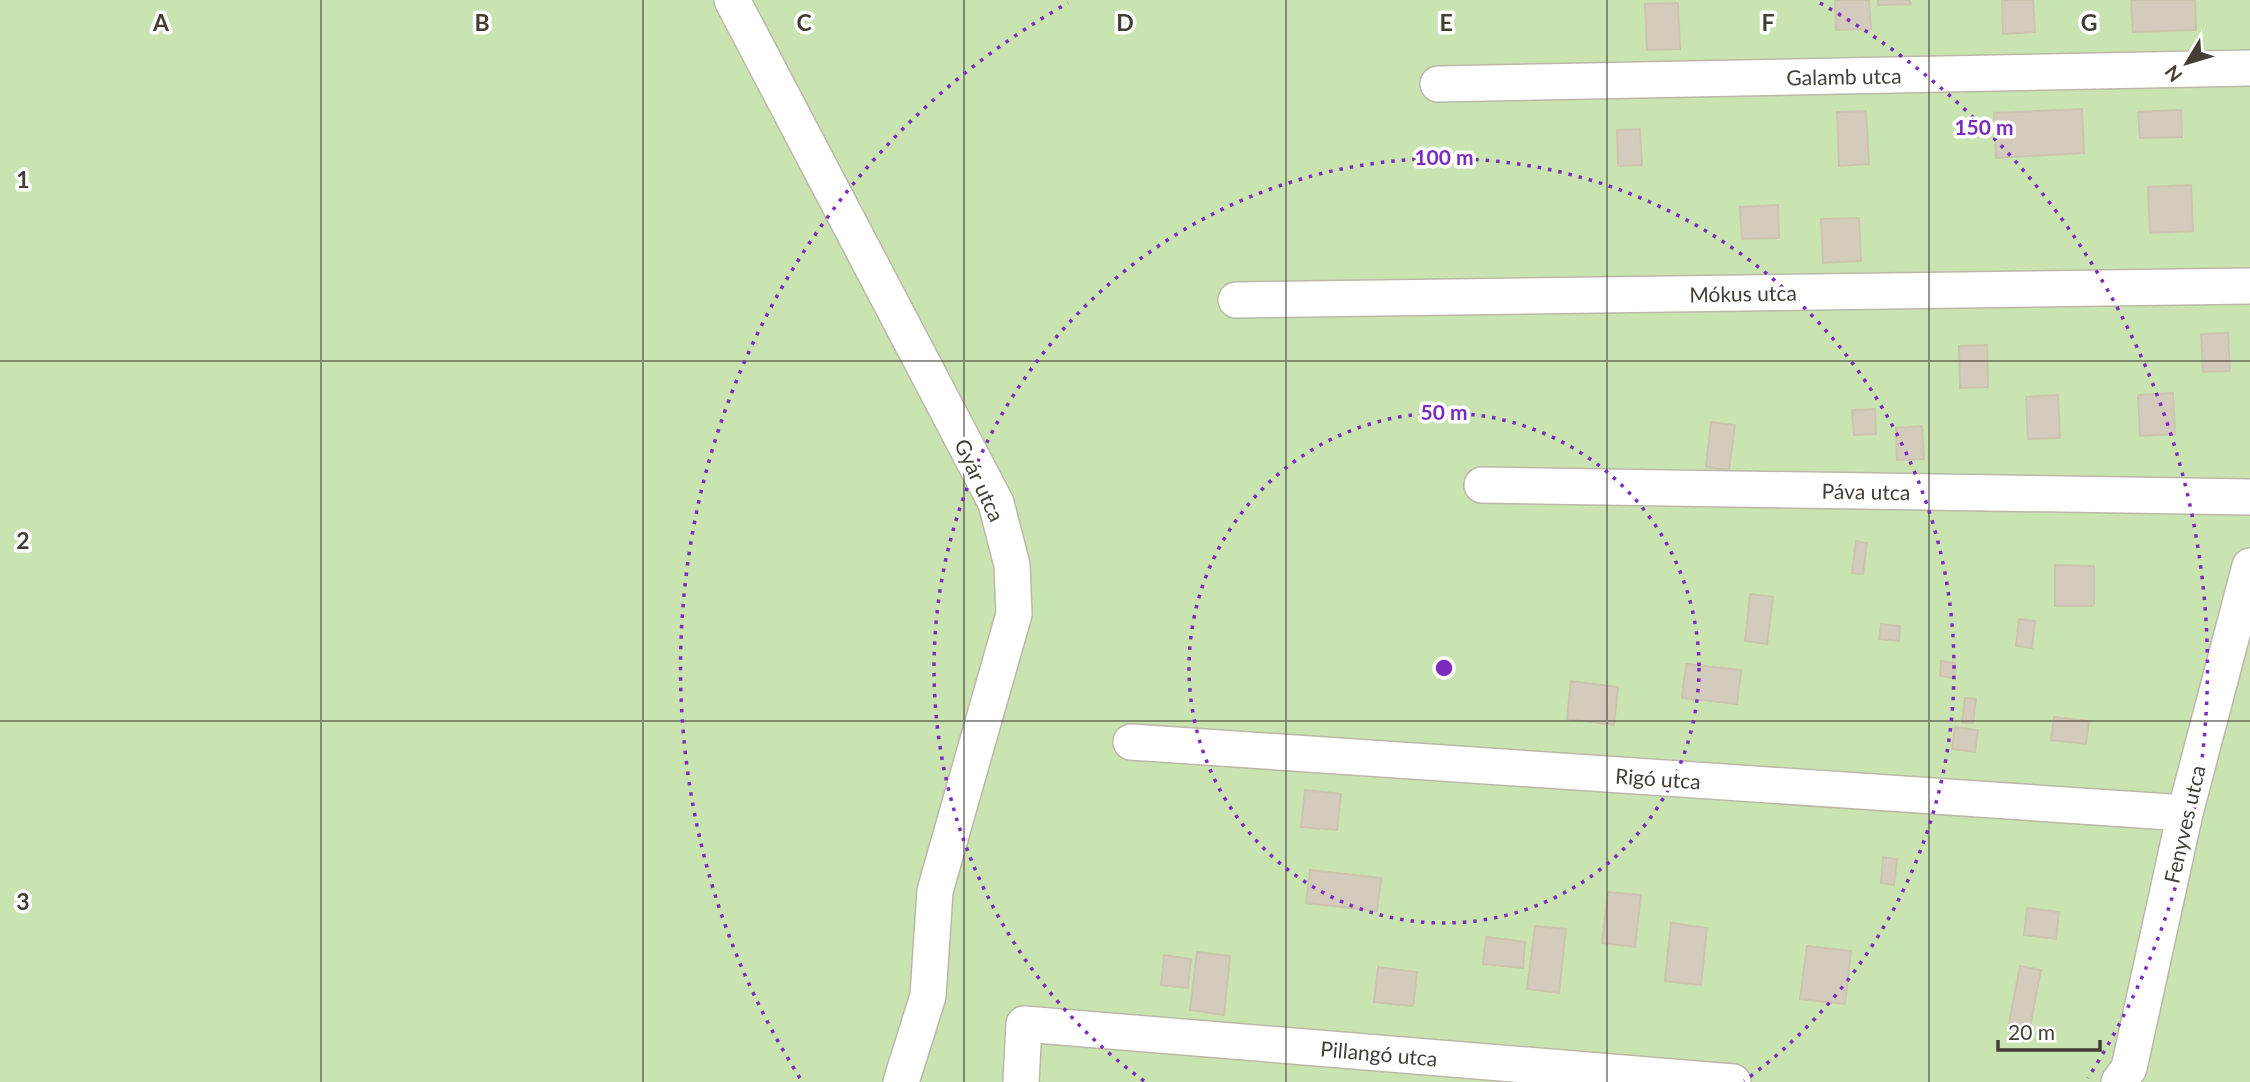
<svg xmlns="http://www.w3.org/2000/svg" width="2250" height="1082" font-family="Lato,sans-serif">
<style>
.green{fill:#c9e4b0}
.building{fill:#d3cbbc;stroke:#cdc4af;stroke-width:2}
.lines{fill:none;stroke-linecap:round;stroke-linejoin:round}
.street-casing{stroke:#bdb7a9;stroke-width:38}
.street{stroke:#fff;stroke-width:35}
.grid{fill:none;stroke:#443f35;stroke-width:2;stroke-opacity:0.55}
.ring{fill:none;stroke:#7b2cbf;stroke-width:3.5;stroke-dasharray:3.5 7}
.labels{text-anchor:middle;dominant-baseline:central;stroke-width:7;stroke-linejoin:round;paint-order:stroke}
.street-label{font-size:21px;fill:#443f35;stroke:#fff}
.grid-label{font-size:23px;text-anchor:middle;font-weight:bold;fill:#443f35;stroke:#fff;stroke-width:7;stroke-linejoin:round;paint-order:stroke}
.centre{fill:#7b2cbf;stroke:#fff;stroke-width:3.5}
.ring-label{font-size:21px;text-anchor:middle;font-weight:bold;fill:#7b2cbf;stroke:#fff;stroke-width:7;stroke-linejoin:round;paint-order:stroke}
</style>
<rect width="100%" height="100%" fill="#f2efe6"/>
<rect class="green" x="0" y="0" width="2250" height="1082"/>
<g class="building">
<polygon points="1835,0 1869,0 1871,29 1836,30"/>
<polygon points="1878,0 1910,0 1911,4 1878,5"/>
<polygon points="2002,0 2033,0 2035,32 2003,34"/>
<polygon points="2131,0 2195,0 2196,30 2133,32"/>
<polygon points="1678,3 1680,49 1647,50 1645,4"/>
<polygon points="2082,109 2084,153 1996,158 1994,113"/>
<polygon points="2181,110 2182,137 2140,138 2138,112"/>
<polygon points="1866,111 1869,164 1839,166 1837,112"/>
<polygon points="1640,129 1642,165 1618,166 1617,130"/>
<polygon points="2191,185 2193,231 2150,233 2148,187"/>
<polygon points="1778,205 1779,238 1742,239 1740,207"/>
<polygon points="1859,218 1861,261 1823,263 1821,219"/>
<polygon points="2228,333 2230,371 2203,372 2201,334"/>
<polygon points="1987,345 1988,387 1960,388 1959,346"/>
<polygon points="2173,393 2175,434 2140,436 2138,395"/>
<polygon points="2058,395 2060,438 2028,439 2026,397"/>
<polygon points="1875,409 1876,434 1854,435 1852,410"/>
<polygon points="1711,422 1735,425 1729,470 1706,467"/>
<polygon points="1922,426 1924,459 1897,460 1896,428"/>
<polygon points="1856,541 1867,543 1863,574 1852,573"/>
<polygon points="2055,565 2094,566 2094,606 2055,606"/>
<polygon points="1750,594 1773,597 1767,644 1745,641"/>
<polygon points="2019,619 2035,621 2032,648 2016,646"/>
<polygon points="1881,624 1900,626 1899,641 1879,639"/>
<polygon points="1941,661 1955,663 1954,678 1940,676"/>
<polygon points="1686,664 1741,670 1737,704 1682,698"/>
<polygon points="1571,681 1618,687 1614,725 1567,719"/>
<polygon points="1965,698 1976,699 1973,723 1962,722"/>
<polygon points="2054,717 2089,721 2086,744 2051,740"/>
<polygon points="1955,727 1978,730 1975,752 1952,749"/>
<polygon points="1305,790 1341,794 1337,830 1301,827"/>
<polygon points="1883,857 1897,859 1894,885 1881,883"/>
<polygon points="1310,870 1381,878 1377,911 1306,903"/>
<polygon points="1608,892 1641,895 1635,947 1602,943"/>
<polygon points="2027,908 2059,912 2056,939 2024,935"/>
<polygon points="1671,923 1707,928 1701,985 1665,981"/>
<polygon points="1535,926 1566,929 1559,993 1527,989"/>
<polygon points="1486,937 1525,942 1523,968 1483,964"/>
<polygon points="1807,946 1851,951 1845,1004 1800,999"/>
<polygon points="1197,952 1230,956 1224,1015 1190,1010"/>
<polygon points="1164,955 1191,959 1188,988 1161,985"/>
<polygon points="2020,966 2041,970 2030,1027 2009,1023"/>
<polygon points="1378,967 1417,972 1413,1006 1374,1002"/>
</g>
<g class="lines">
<g class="street-casing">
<g id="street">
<polyline points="732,0 996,503 1012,565 1014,614 935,891 928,996 901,1082"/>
<polyline points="1438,84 2250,68"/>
<polyline points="1236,300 2250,286"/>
<polyline points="1482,485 2250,497"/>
<polyline points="1131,742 2185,813"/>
<polyline points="1021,1082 1024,1024 1733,1082"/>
<polyline points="2119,1082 2129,1068 2185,813 2250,566"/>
</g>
</g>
<use href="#street" class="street"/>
</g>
<path class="grid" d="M321,0V1082M643,0V1082M964,0V1082M1286,0V1082M1607,0V1082M1929,0V1082M0,361H2250M0,721H2250"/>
<g class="ring">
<circle cx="1444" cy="668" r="255"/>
<path d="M1144 1081A510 510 0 1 1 1744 1081"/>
<path d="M800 1078A764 764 0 0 1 1068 3M1820 3A764 764 0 0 1 2088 1078"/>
</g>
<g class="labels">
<g class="street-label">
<text transform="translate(1844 76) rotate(-1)">Galamb utca</text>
<text transform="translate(1743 293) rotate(-1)">Mókus utca</text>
<text transform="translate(980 480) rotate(65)">Gyár utca</text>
<text transform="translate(1866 491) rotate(1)">Páva utca</text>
<text transform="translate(1658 778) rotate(4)">Rigó utca</text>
<text transform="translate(2184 824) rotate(-77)">Fenyves utca</text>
<text transform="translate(1379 1053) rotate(5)">Pillangó utca</text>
</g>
</g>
<g class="grid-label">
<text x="161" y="31">A</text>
<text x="482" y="31">B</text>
<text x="804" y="31">C</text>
<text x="1125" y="31">D</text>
<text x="1446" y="31">E</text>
<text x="1768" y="31">F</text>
<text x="2089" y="31">G</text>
<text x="23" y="188">1</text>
<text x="23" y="549">2</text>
<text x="23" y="910">3</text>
</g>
<circle cx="1444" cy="668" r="10" class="centre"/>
<g class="ring-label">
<text x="1984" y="135">150 m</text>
<text x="1444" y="165">100 m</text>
<text x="1444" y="420">50 m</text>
</g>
<g transform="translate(2187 63) rotate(232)" stroke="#ffffff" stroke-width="5" paint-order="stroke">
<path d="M0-5L12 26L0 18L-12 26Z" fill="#443f35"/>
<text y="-10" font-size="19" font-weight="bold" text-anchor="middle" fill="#443f35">N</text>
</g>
<path d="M1998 1040v10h102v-10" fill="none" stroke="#443f35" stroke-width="3.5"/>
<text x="2008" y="1040" font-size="21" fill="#443f35" stroke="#ffffff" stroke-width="5" paint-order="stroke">20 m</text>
</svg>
